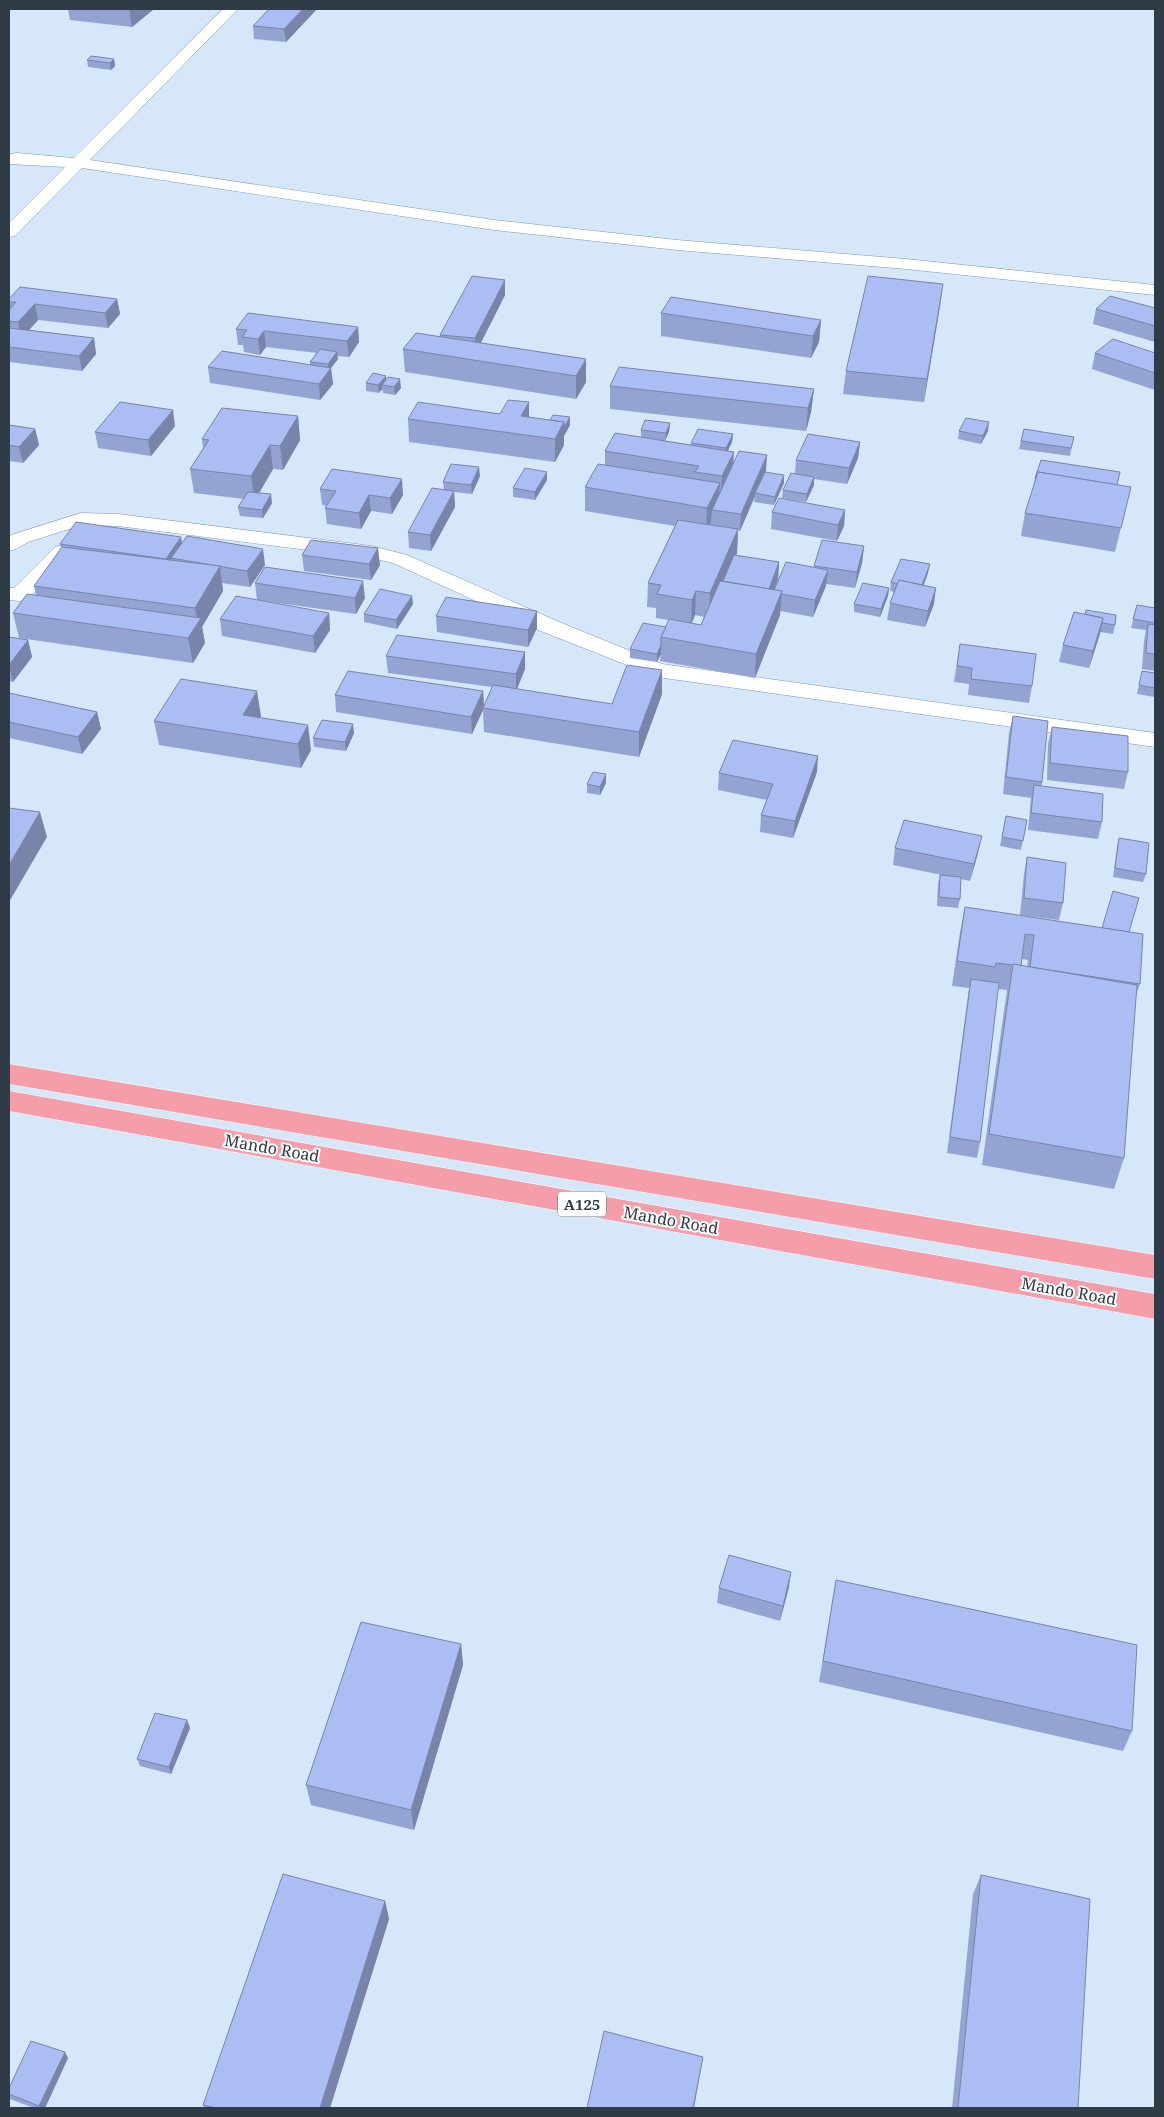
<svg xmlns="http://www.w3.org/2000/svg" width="1164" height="2117" font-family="'Noto Serif',serif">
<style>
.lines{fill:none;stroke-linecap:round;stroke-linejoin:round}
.street-casing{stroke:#7c96b3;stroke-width:1}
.highway-casing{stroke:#fff;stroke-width:1}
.street{fill:#fff;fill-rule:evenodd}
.highway{fill:#f59ea9;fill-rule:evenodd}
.wall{fill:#94a3d1;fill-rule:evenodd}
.shaded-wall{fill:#7884aa}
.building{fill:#acbdf3;stroke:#7884aa}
.labels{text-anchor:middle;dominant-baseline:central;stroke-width:4;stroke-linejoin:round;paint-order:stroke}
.shield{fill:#fff;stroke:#6e767f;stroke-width:1}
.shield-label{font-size:15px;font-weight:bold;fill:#303b48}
.street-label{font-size:16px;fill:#303b48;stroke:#fff}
</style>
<rect width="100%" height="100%" fill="#d6e7fa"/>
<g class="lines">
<g class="street-casing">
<g id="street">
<polygon points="223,9 238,9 90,160 494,220 677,240 906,259 1155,285 1155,295 906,269 677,250 494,230 82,168 15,236 9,237 9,223 65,167 9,164 9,154 17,153 74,158"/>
<polygon points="81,513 118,514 372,546 407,555 557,621 662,664 1155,733 1155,747 657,677 541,631 393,563 372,558 118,526 82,525 28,542 16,549 9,551 9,536 14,534"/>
<polygon points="62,545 69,547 72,551 69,555 27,600 19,601 9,600 9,588 14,588 55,547"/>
</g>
</g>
<g class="highway-casing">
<g id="highway">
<polygon points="9,1064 1155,1255 1155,1279 9,1084"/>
<polygon points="9,1091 1155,1294 1155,1319 9,1111"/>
</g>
</g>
<use href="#street" class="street"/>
<use href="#highway" class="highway"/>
</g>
<g class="wall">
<polygon points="68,9 154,9 132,27 70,20"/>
<polygon points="317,9 286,42 254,39 253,26"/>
<polygon points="114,59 115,66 111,70 88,67 87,60"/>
<polygon points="505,280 505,295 481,343 586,359 586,382 576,399 405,372 403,349 440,337 440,335"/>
<polygon points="943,284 940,306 924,402 843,394 846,371"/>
<polygon points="9,299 117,299 120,314 108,328 38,320 29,330 94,338 96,354 82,371 9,362"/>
<polygon points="1155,308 1155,342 1093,324 1096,309"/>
<polygon points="661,313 821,320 819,342 811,358 661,336"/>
<polygon points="358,327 359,342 349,357 337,356 338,359 331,368 333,384 320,400 210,383 208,367 310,365 310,362 317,353 266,347 260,355 244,352 243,345 238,345 236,329"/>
<polygon points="1095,353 1155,353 1155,390 1092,369"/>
<polygon points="386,376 386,380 401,388 395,395 383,393 382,389 379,393 366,391 366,383"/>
<polygon points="610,386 814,389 811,412 806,431 610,409"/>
<polygon points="529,402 529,417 550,420 570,417 570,425 564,436 564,445 555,462 409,442 408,419 500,414"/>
<polygon points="298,416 300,440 283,470 273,469 259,493 272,503 263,518 240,516 238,507 244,499 194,493 190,469 203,448 202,439"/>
<path d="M670,423L669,432L665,441L691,445V443L733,434L732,442L728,451L733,463L765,472L784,483L774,505L754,502L755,496L740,531L738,530L737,553L736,555L779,562L778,579L774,590L814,567V566L864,546L862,563L855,588L826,584L813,617L780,611V615L755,678L660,661L661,654L657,662L630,658V649L666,627L669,620L656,618V608L647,607L648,583L675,526L585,511V487L605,465V451L641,437V430ZM695,615L704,617L701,625L692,623Z"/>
<polygon points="9,425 35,429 39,445 23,463 9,461"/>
<polygon points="175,426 151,456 98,448 95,432"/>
<polygon points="959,431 988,431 981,444 958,439"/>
<polygon points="1074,437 1070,456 1019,449 1021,441"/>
<polygon points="860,442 858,458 847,484 814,479 814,485 806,502 782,498 783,490 795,473 796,460"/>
<polygon points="480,476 472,494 454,492 455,507 431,551 409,548 408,532 444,490 443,482"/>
<polygon points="1035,478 1117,485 1131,487 1115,552 1021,536 1025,513 1033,488"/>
<polygon points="547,480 535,500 513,497 513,488"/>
<polygon points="320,489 403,495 392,514 371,511 361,529 327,524 325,508 327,506 322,505"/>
<polygon points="845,510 844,526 837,541 771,529 772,512"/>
<polygon points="182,543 265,565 250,587 222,583 223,591 202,627 205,643 193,663 19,638 13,613 36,595 34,586 61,548 60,544"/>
<polygon points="302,555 380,565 371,580 304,571"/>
<polygon points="928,573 924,585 934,604 925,627 887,620 890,603 894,592 890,591 891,582"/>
<polygon points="255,583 365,598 356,614 257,600"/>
<polygon points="889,588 888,596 880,617 854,612 854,604"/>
<polygon points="413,604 397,629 364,622 364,614"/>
<polygon points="1137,605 1155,608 1155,671 1142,669 1144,641 1146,630 1131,628"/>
<polygon points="537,611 537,628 528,647 437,632 436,616"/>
<polygon points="1074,612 1115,625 1113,634 1100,632 1089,668 1059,662 1063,645"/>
<polygon points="329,613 330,630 315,653 222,636 220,619"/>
<polygon points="9,637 28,640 32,657 13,682 9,681"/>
<polygon points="960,644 1032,686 1029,703 968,695 969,684 954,682"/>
<polygon points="525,652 525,669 517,689 612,704 662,694 639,757 484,732 483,710 472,734 336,712 335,695 483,691 484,706 492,687 388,673 386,656"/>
<polygon points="1142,671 1155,673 1155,697 1137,694"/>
<polygon points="9,693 97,712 101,729 82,754 9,738"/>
<polygon points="261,716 260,718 311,750 301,768 159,745 154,721"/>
<polygon points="1013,716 1042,782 1042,786 1102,822 1098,839 1028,830 1031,798 1003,794 1009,733"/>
<polygon points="1052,727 1128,772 1124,789 1047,780 1048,744"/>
<polygon points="354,733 346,751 314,747 313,738"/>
<polygon points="817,772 793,838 760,832 761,815 767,800 718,790 719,773"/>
<polygon points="606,783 600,795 587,793 587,784"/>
<polygon points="1006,816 1027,820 1021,850 1000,846"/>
<polygon points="1119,838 1146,874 1143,882 1113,877 1117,847"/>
<polygon points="895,848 978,853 970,881 961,879 960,899 958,908 937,906 938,884 940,875 942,875 893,865"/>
<polygon points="1027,857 1063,903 1059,920 1020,915 1024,874"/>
<path d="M965,907L1129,932L1140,984L1136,995L1124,1158L1114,1189L982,1165L1007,990L998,989L980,1142L977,1158L947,1153L969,988L952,986L960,932ZM1022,959L1028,960L1027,967L1021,966Z"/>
<polygon points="836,1580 1132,1731 1123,1751 819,1682"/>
<polygon points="789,1587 780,1621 717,1603 719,1588"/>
<polygon points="461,1644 463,1665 414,1830 311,1805 306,1785"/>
<polygon points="187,1720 190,1728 171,1774 140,1766 137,1759"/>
<polygon points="981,1875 1078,2108 952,2108 973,1894"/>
<polygon points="385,1901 389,1919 330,2108 204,2108 203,2105"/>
<polygon points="68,2058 45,2108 34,2108 10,2099 9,2097 9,2088"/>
</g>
<g class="shaded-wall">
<polygon points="129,9 154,9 132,27"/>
<polygon points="303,9 317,9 286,42 284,29"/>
<polygon points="114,59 115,66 111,70 110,63"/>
<polygon points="505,280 505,295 475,354 475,338"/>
<polygon points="943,284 940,306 924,402 927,379"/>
<polygon points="117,299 120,314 108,328 105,313"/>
<polygon points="35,304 38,320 22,338 18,322"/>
<polygon points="821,320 819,342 811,358 813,336"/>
<polygon points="358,327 359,342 349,357 347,341"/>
<polygon points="264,331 266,347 260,355 258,339"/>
<polygon points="94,338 96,354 82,371 79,356"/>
<polygon points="337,352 338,359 331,368 333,384 320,400 319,384 328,371 328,364"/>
<polygon points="586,359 586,382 576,399 576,376"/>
<polygon points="386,376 386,384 382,385 382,389 379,393 378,385"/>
<polygon points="400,379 401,388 395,395 394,387"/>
<polygon points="814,389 811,412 806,431 808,408"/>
<polygon points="529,402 529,425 521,416"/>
<polygon points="173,410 175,426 151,456 148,440"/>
<polygon points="298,416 300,440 283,470 280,446"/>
<polygon points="570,417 570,425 564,436 564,445 555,462 555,439 564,422"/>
<polygon points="989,422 988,431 981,444 983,436"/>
<polygon points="670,423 669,432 665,441 666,433"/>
<polygon points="35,429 39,445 23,463 19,447"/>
<polygon points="733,434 732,442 725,456 726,448"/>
<polygon points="860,442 858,458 847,484 849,468"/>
<polygon points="270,445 273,469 255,500 251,476"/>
<polygon points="734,452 733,468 721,493 722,476"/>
<polygon points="767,455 766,471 756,493 755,493 755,496 740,531 741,514"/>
<polygon points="479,467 480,476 472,494 471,485"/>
<polygon points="547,472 547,480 535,500 535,492"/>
<polygon points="784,475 784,483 774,505 775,497"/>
<polygon points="814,477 814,485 806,502 807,494"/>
<polygon points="402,479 403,495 392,514 390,498"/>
<polygon points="720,483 718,507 712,510 711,522 706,532 707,508"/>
<polygon points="454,491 455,507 431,551 430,535"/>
<polygon points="271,494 272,503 263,518 262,510"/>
<polygon points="369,495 371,511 361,529 359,513"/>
<polygon points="845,510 844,526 837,541 838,525"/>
<polygon points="738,529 737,553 709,618 710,593"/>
<polygon points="181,537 184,553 171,558 172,569 168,575 166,559"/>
<polygon points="864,546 862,563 855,588 857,572"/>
<polygon points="378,548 380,565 371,580 369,564"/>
<polygon points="263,549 265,565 250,587 247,571"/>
<polygon points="779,562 778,579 766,609 767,592"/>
<polygon points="930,564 928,573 919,596 921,588"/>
<polygon points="220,566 223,591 202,627 205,643 193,663 188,638 198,624 195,608"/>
<polygon points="828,570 826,586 813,617 815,600"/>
<polygon points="363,581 365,598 356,614 355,598"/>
<polygon points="889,588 888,596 880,617 881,609"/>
<polygon points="936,588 934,604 925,627 928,611"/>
<polygon points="696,591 695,615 691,624 692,600"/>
<polygon points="782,591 780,615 755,678 756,654"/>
<polygon points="412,596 413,604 397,629 396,620"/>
<polygon points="537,611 537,628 528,647 528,630"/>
<polygon points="329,613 330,630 315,653 313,636"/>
<polygon points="1103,618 1100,634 1089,668 1093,651"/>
<polygon points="28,640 32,657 13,682 9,665"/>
<polygon points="661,645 661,654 657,662 657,654"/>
<polygon points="525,652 525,669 516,691 516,674"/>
<polygon points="662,670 662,694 639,757 639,732"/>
<polygon points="257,691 261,716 249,736 243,715"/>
<polygon points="483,691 484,708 483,708 483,710 472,734 471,717"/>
<polygon points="97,712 101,729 82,754 78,737"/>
<polygon points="353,724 354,733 346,751 345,742"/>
<polygon points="308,725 311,750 301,768 298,744"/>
<polygon points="818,756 817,772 793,838 795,821"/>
<polygon points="606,774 606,783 600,795 600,787"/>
<polygon points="40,812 47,837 9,902 9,865"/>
<polygon points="982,836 978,853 970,881 974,864"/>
<polygon points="791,1572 789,1587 780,1621 783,1606"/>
<polygon points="461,1644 463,1665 414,1830 411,1810"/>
<polygon points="187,1720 190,1728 171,1774 169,1767"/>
<polygon points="385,1901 389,1919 330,2108 320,2108"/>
<polygon points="65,2052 68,2058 45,2108 41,2108 39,2106"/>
<polygon points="703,2057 694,2108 693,2108"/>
</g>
<g class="building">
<polygon points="269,9 303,9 284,29 253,26"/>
<polygon points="91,56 114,59 110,63 87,60"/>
<polygon points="472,276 505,280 475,338 440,335"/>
<polygon points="868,276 943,284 927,379 846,371"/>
<polygon points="20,287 117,299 105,313 35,304 18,322 9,321 9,310 16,302 9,302 9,299"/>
<polygon points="1110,296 1155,308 1155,326 1096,309"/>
<polygon points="671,297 821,320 813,336 661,313"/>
<polygon points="248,313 358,327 347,341 264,331 258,339 242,337 247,330 236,329"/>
<polygon points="9,328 94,338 79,356 9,347"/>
<polygon points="416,333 586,359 576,376 403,349"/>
<polygon points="1113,339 1155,353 1155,373 1095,353"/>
<polygon points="320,349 337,352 328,364 310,362"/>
<polygon points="222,351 331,368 319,384 208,367"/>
<polygon points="619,367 814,389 808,408 610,386"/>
<polygon points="373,373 386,376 378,385 366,383"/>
<polygon points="388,377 400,379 394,387 382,385"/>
<polygon points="508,400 529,402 521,416 564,422 555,439 408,419 418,402 500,414"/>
<polygon points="120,402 173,410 148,440 95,432"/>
<polygon points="222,408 298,416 280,446 270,445 251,476 190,469 209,440 202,439"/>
<polygon points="553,415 570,417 564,427 564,422 550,420"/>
<polygon points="966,418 989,422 983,436 959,431"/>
<polygon points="645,420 670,423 666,433 641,430"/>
<polygon points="9,425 35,429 19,447 9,445"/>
<polygon points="698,429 733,434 726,448 691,443"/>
<polygon points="1024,429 1074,437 1071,448 1021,441"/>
<polygon points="615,433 734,452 722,476 695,472 699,466 605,451"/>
<polygon points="808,434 860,442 849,468 796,460"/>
<polygon points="739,451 767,455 741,514 712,510"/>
<polygon points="1041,460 1120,472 1117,485 1038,472 1036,478 1035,478"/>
<polygon points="451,464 479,467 471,485 443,482"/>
<polygon points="598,464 720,483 707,508 585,487"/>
<polygon points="525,468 547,472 535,492 513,488"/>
<polygon points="332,469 402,479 390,498 369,495 359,513 325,508 336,491 320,489"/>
<polygon points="765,472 784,475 775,497 755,493"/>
<polygon points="1038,472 1131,487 1121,528 1025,513"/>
<polygon points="791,473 814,477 807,494 783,490"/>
<polygon points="432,488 454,491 430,535 408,532"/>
<polygon points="248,492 271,494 262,510 238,507"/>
<polygon points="779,498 845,510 838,525 772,512"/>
<polygon points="678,520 738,529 710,593 696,591 692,600 657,594 661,585 648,583"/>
<polygon points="76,522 181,537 166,559 60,544"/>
<polygon points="187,536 263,549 247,571 171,558"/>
<polygon points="311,540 378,548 369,564 302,555"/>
<polygon points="822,540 864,546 857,572 814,566"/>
<polygon points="62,547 220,566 195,608 34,586"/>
<polygon points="734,555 779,562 769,589 723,581"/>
<polygon points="901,559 930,564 922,585 899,580 898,584 891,582"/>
<polygon points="786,562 828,570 815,600 781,594 782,591 774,590"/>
<polygon points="265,567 363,581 355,598 255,583"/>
<polygon points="899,580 936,588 928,611 890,603"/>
<polygon points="720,581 782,591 756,654 661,637 669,619 701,625"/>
<polygon points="863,583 889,588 881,609 854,604"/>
<polygon points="380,589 412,596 396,620 364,614"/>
<polygon points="27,594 201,618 188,638 13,613"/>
<polygon points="236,596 329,613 313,636 220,619"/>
<polygon points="446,597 537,611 528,630 436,616"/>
<polygon points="1137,605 1155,608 1155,623 1133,619"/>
<polygon points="1086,610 1116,615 1115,625 1102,623 1103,618 1085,614"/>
<polygon points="1074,612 1103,618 1093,651 1063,645"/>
<polygon points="643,623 666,627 661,637 661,645 657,654 630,649"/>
<polygon points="1148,624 1155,625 1155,654 1146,653"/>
<polygon points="397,635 525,652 516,674 386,656"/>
<polygon points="9,637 28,640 9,665"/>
<polygon points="960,644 1036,654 1032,686 971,679 972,668 957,666"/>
<polygon points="627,665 662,670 639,732 483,708 493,685 612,704"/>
<polygon points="348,671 483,691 471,717 335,695"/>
<polygon points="1142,671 1155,673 1155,688 1139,685"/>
<polygon points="181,679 257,691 243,715 308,725 298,744 154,721"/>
<polygon points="9,693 97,712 78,737 9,722"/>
<polygon points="1013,716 1048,721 1042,782 1006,777"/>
<polygon points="322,720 353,724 345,742 313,738"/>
<polygon points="1052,727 1128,736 1128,772 1050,763"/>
<polygon points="733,740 818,756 795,821 761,815 773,784 719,773"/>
<polygon points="593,772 606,774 600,787 587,784"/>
<polygon points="1034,785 1103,794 1102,822 1031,813"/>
<polygon points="9,808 40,812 9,865"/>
<polygon points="1006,816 1027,820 1023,841 1002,837"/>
<polygon points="904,820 982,836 974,864 895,848"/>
<polygon points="1119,838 1149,843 1146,874 1115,868"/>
<polygon points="1027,857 1066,863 1063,903 1024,898"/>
<polygon points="940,875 961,877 960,899 939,897"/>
<polygon points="1113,891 1139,898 1129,932 1102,928"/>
<polygon points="965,907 1143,934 1140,984 1030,967 1034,935 1025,934 1021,966 1013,964 1013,965 996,963 995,967 957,961"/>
<polygon points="1013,964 1137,985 1124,1158 989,1134"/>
<polygon points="971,979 999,983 980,1142 950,1137"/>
<polygon points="729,1555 791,1572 783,1606 719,1588"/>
<polygon points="836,1580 1137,1645 1132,1731 823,1661"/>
<polygon points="361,1622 461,1644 411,1810 306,1785"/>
<polygon points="155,1713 187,1720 169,1767 137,1759"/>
<polygon points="283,1874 385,1901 320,2108 216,2108 203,2105"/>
<polygon points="981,1875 1090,1899 1078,2108 958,2108"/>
<polygon points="604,2031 703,2057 693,2108 587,2108"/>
<polygon points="31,2041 65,2052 39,2106 9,2094 9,2088"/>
</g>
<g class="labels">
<rect class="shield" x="558" y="1191.5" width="48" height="25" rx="4"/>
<g class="shield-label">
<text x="582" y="1204">A125</text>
</g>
<g class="street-label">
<text transform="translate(272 1148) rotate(10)">Mando Road</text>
<text transform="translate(671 1220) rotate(10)">Mando Road</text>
<text transform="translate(1069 1291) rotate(10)">Mando Road</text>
</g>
</g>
<rect width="1164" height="2117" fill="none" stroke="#303b48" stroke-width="20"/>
</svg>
